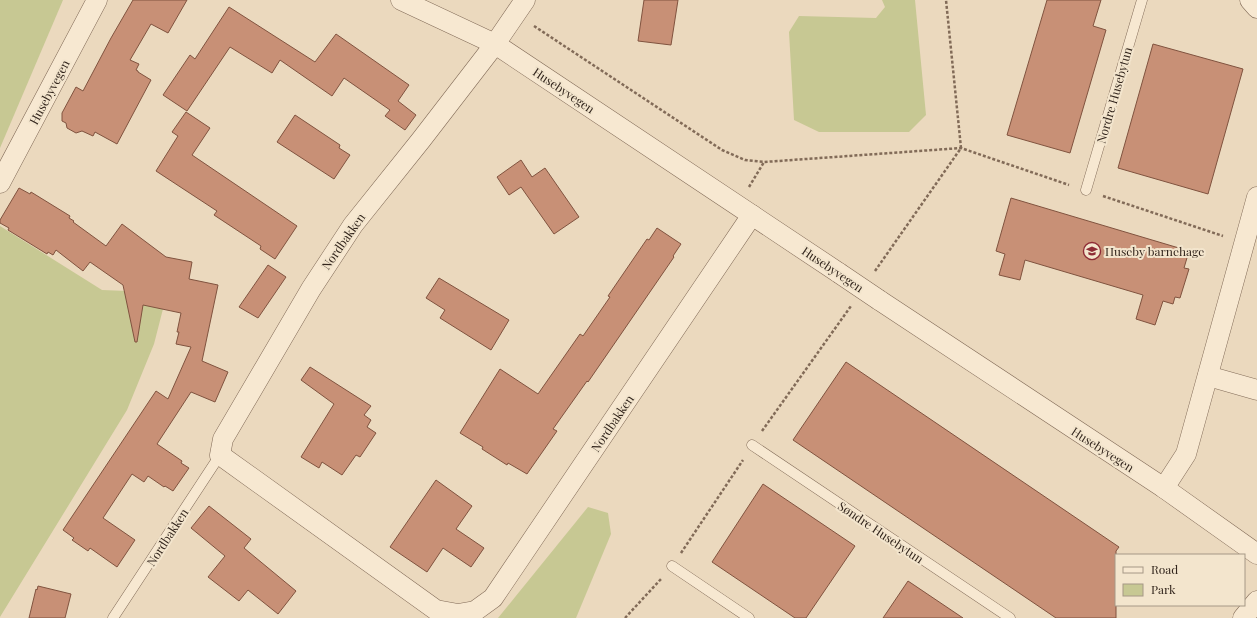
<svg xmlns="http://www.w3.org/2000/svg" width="1257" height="618" font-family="'Playfair Display',serif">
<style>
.green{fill:#c7c893}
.building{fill:#c89076;stroke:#80533f}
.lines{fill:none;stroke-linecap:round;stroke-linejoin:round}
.lane-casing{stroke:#826b58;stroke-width:11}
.street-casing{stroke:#826b58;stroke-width:21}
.path{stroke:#826b58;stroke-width:2.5;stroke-dasharray:3 2;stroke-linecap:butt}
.lane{stroke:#f7e8d1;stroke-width:10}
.street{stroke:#f7e8d1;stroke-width:20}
.street-bridge-casing{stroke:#826b58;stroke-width:21;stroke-linecap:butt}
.street-bridge{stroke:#f7e8d1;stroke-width:20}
.labels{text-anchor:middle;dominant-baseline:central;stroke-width:4;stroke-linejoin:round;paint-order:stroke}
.street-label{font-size:12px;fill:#32251c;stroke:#f3e5cd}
.poi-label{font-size:12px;fill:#32251c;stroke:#f3e5cd;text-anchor:start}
</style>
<rect width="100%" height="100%" fill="#ebd9be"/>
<g class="green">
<polygon points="0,0 63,0 0,148"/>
<polygon points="882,0 915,0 926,115 909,132 819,132 794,120 789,32 799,16 876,18 885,7"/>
<polygon points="0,226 102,290 152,292 164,305 154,344 127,410 0,617"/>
<polygon points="588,507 608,513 611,534 576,618 498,618"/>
</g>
<g class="building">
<polygon points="133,0 187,0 168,33 151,24 130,60 139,64 136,70 138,71 138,72 151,80 117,144 95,132 93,136 82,131 76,133 67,128 66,123 62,121 62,113 76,87 83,91 111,38"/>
<polygon points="644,0 678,0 671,45 638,41"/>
<polygon points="1047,0 1101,0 1093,26 1106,30 1070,153 1007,135"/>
<polygon points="229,7 315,62 336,34 409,85 398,101 416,115 405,130 385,116 390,110 344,78 332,96 280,60 272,73 230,47 187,111 163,95 190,55 195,59"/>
<polygon points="1153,44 1243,69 1208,194 1118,168"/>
<polygon points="186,112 210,128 192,155 297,226 275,259 260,249 261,246 214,215 217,211 156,171 178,136 172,132"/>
<polygon points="295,115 340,145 339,148 350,155 334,179 277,142"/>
<polygon points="521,160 532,177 545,168 579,217 554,234 521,187 509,195 497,177"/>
<polygon points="19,188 30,194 31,192 70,216 69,218 74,221 73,222 106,246 122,224 166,257 192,262 189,279 218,285 202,361 228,372 215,402 191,392 157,444 182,461 181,463 189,468 173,491 165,486 164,487 148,476 144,482 132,474 103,518 135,540 117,567 90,548 88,551 72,540 74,538 63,530 156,391 168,399 191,347 176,344 179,332 177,332 181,313 143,305 137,342 135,342 123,285 90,262 83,271 56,250 53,255 48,252 47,254 8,230 9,228 0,223 0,220"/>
<polygon points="1011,198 1189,251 1184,268 1189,269 1180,298 1175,297 1173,304 1163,301 1155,325 1136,319 1143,295 1025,260 1020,280 999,275 1005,254 996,251"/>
<polygon points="657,228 681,244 673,256 674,257 588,382 587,381 553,429 557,431 527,474 508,463 507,465 482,449 483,447 460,433 500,369 538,394 580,334 583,336 610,297 608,296 647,239 649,240"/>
<polygon points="268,265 286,277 258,318 239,307"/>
<polygon points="439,278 509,320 491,350 440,318 445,310 426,298"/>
<polygon points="846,362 1119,547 1116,551 1116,618 1056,618 793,440"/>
<polygon points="310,367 371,406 364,415 371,420 367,427 376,433 360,457 356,455 342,475 322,462 319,468 301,457 334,404 301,380"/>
<polygon points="436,480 472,506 456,529 484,548 471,567 443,548 427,572 390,547"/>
<polygon points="763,484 855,546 806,618 795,618 712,562"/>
<polygon points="209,506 251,539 244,548 296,591 278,614 248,590 239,601 208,577 225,556 191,528"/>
<polygon points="908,581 963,618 883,618"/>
<polygon points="38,586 71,594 65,618 29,618 36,589 37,590"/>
</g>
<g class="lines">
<g class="lane-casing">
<g id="lane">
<polyline points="1086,190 1142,0"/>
<polyline points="752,445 1010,618"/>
<polyline points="672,566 749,618"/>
<polyline points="113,618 220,455"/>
</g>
</g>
<g class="street-casing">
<g id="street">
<polyline points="401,0 495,44 839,273"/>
<polyline points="525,0 495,44 421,140 353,225 311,289 223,439 220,455 436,610 458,614 475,611 493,598 752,215"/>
<polyline points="1250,0 1257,8"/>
<polyline points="0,183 97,0"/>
<polyline points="879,300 1164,488 1257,554"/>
<polyline points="1208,376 1257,390"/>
<polyline points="1164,488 1186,454 1257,197"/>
<polyline points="1243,618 1257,601"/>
</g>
</g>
<g class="path">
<polyline points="534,26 722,150 745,160 764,162 961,148 1069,185"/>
<polyline points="749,187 764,162"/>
<polyline points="1103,196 1223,236"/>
<polyline points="875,271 961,148 946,0"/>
<polyline points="762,431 851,306"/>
<polyline points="681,553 743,460"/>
<polyline points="625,618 661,579"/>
</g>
<use href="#lane" class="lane"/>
<use href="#street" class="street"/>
<g class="street-bridge-casing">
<polyline id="street-bridge" points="839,273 879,300"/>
</g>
<use href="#street-bridge" class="street-bridge"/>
</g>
<defs>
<g id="school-ring" transform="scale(0.9)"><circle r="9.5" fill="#f3e5cd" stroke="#8e2b35" stroke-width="1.5"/><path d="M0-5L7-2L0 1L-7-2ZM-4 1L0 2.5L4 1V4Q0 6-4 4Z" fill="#8e2b35"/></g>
</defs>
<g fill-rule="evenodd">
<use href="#school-ring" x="1092" y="251"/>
</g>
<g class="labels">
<g class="street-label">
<text transform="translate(564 90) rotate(34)">Husebyvegen</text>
<text transform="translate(49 92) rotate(-62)">Husebyvegen</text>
<text transform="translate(1114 95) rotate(-74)">Nordre Husebytun</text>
<text transform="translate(343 241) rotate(-55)">Nordbakken</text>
<text transform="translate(833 269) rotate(34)">Husebyvegen</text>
<text transform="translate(612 423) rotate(-56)">Nordbakken</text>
<text transform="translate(1103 449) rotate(33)">Husebyvegen</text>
<text transform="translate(881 532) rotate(34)">Søndre Husebytun</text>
<text transform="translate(167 537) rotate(-57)">Nordbakken</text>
</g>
<g class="poi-label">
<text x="1105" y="251">Huseby barnehage</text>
</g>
</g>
<rect x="1115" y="554" width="130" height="52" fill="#f3e5cd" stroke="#a69886"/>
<rect x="1123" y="567" width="20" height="6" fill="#f7e8d1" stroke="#a69886"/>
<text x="1151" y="574" font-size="12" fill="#32251c">Road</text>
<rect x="1123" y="584" width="20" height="12" fill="#c7c893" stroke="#a69886"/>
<text x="1151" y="594" font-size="12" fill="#32251c">Park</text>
</svg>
